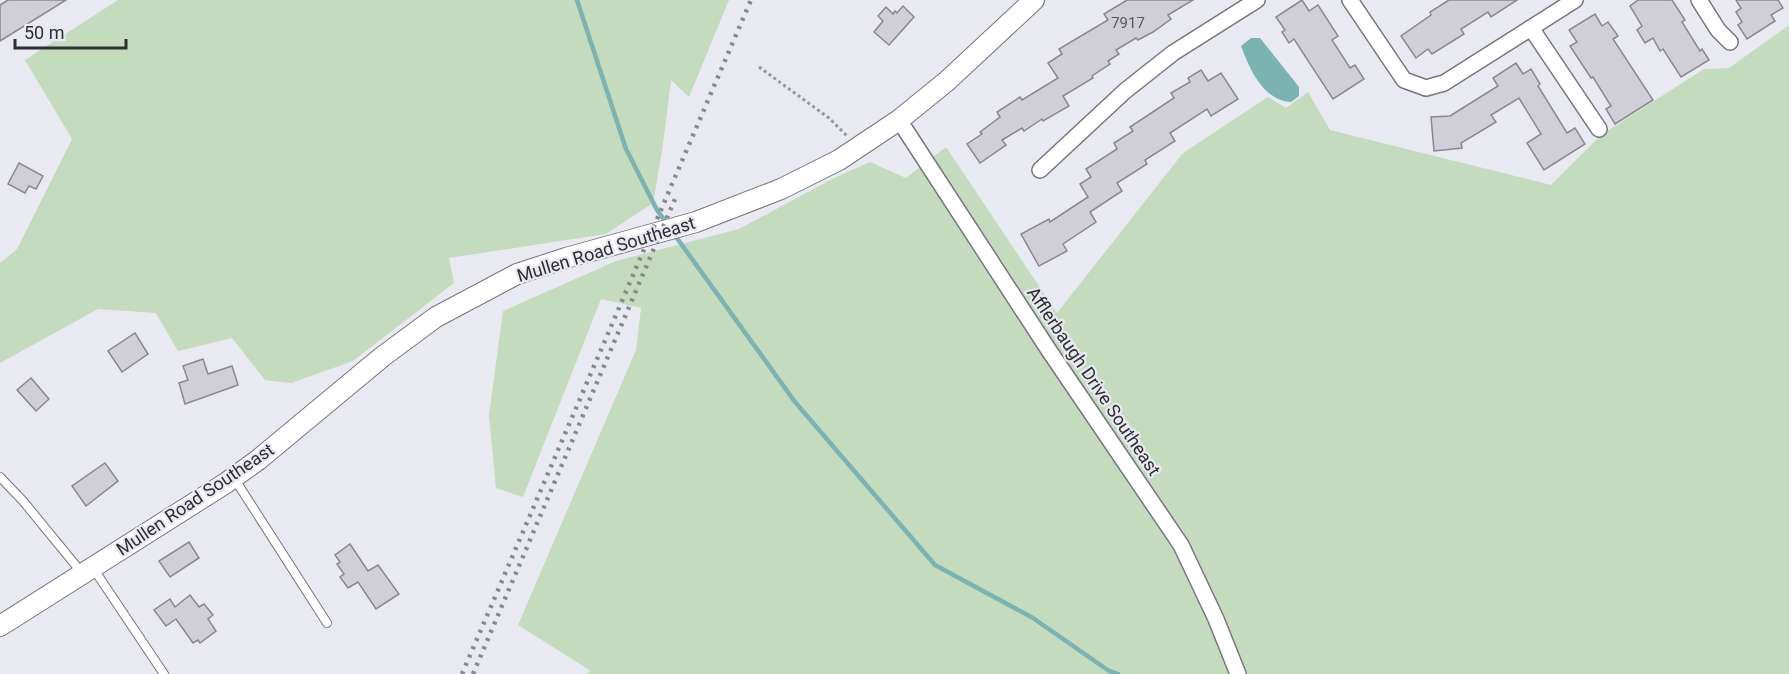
<svg xmlns="http://www.w3.org/2000/svg" width="1789" height="674" font-family="Roboto,sans-serif">
<style>
.green{fill:#c4dbbe}
.water{fill:#7bb3b3}
.lines{fill:none;stroke-linecap:round;stroke-linejoin:round}
.stream{stroke:#7bb3b3;stroke-width:4.5}
.building{fill:#d0ced7;stroke:#89878f;stroke-width:1.5}
.lane-casing{stroke:#77767e;stroke-width:10}
.street-casing{stroke:#77767e;stroke-width:18}
.secondary-casing{stroke:#77767e;stroke-width:22}
.path{stroke:#96969d;stroke-width:3;stroke-dasharray:3 3;stroke-linecap:butt}
.lane{stroke:#fff;stroke-width:8}
.street{stroke:#fff;stroke-width:15}
.secondary{stroke:#fff;stroke-width:20}
.rail{stroke:#88888e;stroke-width:4.5;stroke-dasharray:3 6;stroke-linecap:butt}
.labels{text-anchor:middle;dominant-baseline:central;stroke-width:4.5;stroke-linejoin:round;paint-order:stroke}
.number-label{font-size:15px;fill:#57575b}
.street-label{font-size:18px;fill:#2f2f32;stroke:#e9e9f2}
</style>
<rect width="100%" height="100%" fill="#e9e9f2"/>
<g class="green">
<polygon points="118,0 729,0 689,97 671,80 663,145 653,203 606,234 449,258 454,283 353,361 291,383 265,380 232,338 178,351 156,313 98,309 0,363 0,263 17,249 72,139 25,60"/>
<polygon points="1789,25 1789,674 586,674 591,671 518,625 636,350 641,308 601,299 523,497 496,488 489,415 503,311 616,261 739,229 834,178 870,162 906,178 946,147 1057,313 1183,153 1268,97 1286,108 1308,92 1330,130 1551,185 1601,135 1704,69 1729,68"/>
</g>
<path class="water" d="M1251,38H1260L1299,87V96L1291,102C1263,100 1250,70 1241,46Z"/>
<g class="lines">
<g class="stream">
<polyline points="577,0 626,149 657,210 668,225"/>
<polyline points="674,234 795,402 935,565 1033,618 1109,671 1118,674"/>
</g>
</g>
<g class="building">
<polygon points="8,0 66,0 0,41 0,5"/>
<polygon points="1127,0 1193,0 1168,15 1171,19 1153,32 1138,40 1136,38 1116,50 1119,54 1108,61 1110,64 1092,76 1093,78 1063,96 1069,106 1043,121 1042,119 1024,131 1022,128 1002,140 1006,145 980,163 967,144 982,134 980,132 1000,117 997,112 1020,97 1022,100 1058,78 1048,63 1062,54 1059,49 1108,20 1104,14"/>
<polygon points="1302,0 1309,11 1318,5 1338,36 1332,40 1350,68 1355,65 1364,79 1333,99 1294,39 1289,43 1282,32 1285,30 1276,17"/>
<polygon points="1449,0 1517,0 1491,17 1488,12 1461,29 1464,34 1432,54 1428,49 1416,58 1401,36 1431,15 1430,12"/>
<polygon points="1638,0 1672,0 1685,20 1682,22 1700,51 1702,49 1709,60 1681,77 1663,49 1660,51 1653,38 1645,43 1637,30 1642,26 1630,6"/>
<polygon points="1736,0 1778,0 1783,8 1771,15 1775,21 1747,39 1738,25 1742,22 1736,12 1741,8"/>
<polygon points="903,6 914,17 889,45 874,32 883,21 878,16 886,7 893,14 895,11 897,13"/>
<polygon points="1595,14 1602,26 1608,22 1618,36 1613,39 1653,100 1615,124 1606,109 1611,106 1593,77 1591,78 1570,46 1577,42 1569,30"/>
<polygon points="1516,63 1523,74 1531,69 1540,84 1538,86 1567,133 1575,128 1585,144 1544,170 1527,143 1541,134 1519,98 1491,115 1496,122 1461,143 1462,148 1434,151 1431,117 1450,116 1498,86 1493,78"/>
<polygon points="1201,70 1208,81 1221,73 1238,99 1211,116 1207,109 1170,133 1175,141 1145,160 1147,164 1117,183 1122,191 1090,212 1096,222 1063,244 1067,251 1039,266 1021,234 1049,219 1050,222 1088,197 1080,184 1091,177 1086,169 1117,149 1114,143 1133,131 1130,127 1174,98 1171,93 1190,82 1188,78"/>
<polygon points="19,163 43,176 36,189 29,186 25,193 8,184"/>
<polygon points="135,333 148,354 122,372 108,351"/>
<polygon points="203,359 208,374 232,366 238,385 185,404 179,383 188,380 183,366"/>
<polygon points="31,378 49,399 36,411 17,390"/>
<polygon points="105,463 118,481 86,506 72,486"/>
<polygon points="189,542 199,558 170,577 159,561"/>
<polygon points="350,544 368,571 378,565 399,594 376,609 358,582 348,588 340,577 344,574 337,564 340,562 335,555"/>
<polygon points="190,595 199,607 204,604 213,615 208,619 216,631 200,643 198,640 193,643 176,619 166,626 154,610 170,599 175,607"/>
</g>
<g class="lines">
<g class="lane-casing">
<g id="lane">
<polyline points="0,477 23,501 82,573"/>
<polyline points="234,478 327,623"/>
<polyline points="93,568 164,674"/>
</g>
</g>
<g class="street-casing">
<g id="street">
<polyline points="1350,0 1404,80 1426,88 1444,83 1575,0"/>
<polyline points="1699,0 1718,30 1730,42"/>
<polyline points="1531,28 1599,129"/>
<polyline points="899,120 1048,349 1181,545 1216,619 1238,674"/>
<polyline points="1040,170 1125,91 1173,53 1257,0"/>
</g>
</g>
<g class="secondary-casing">
<polyline id="secondary" points="0,626 226,483 258,460 382,357 436,317 517,274 566,258 696,222 781,189 839,160 899,120 947,81 1034,0"/>
</g>
<polyline class="path" points="759,67 829,118 847,136"/>
<use href="#lane" class="lane"/>
<use href="#street" class="street"/>
<use href="#secondary" class="secondary"/>
<g class="rail">
<polyline points="462,674 751,0"/>
<polyline points="473,674 675,199"/>
</g>
</g>
<g class="labels">
<g class="number-label">
<text x="1128" y="23">7917</text>
</g>
<g class="street-label">
<text transform="translate(606 249) rotate(-17)">Mullen Road Southeast</text>
<text transform="translate(1094 381) rotate(56)">Afflerbaugh Drive Southeast</text>
<text transform="translate(195 499) rotate(-34)">Mullen Road Southeast</text>
</g>
</g>
<path d="M15 39v9h111v-9" fill="none" stroke="#2f2f32" stroke-width="3"/>
<text x="24" y="39" font-size="18" fill="#2f2f32" stroke="#e9e9f2" stroke-width="4.5" paint-order="stroke">50 m</text>
</svg>
